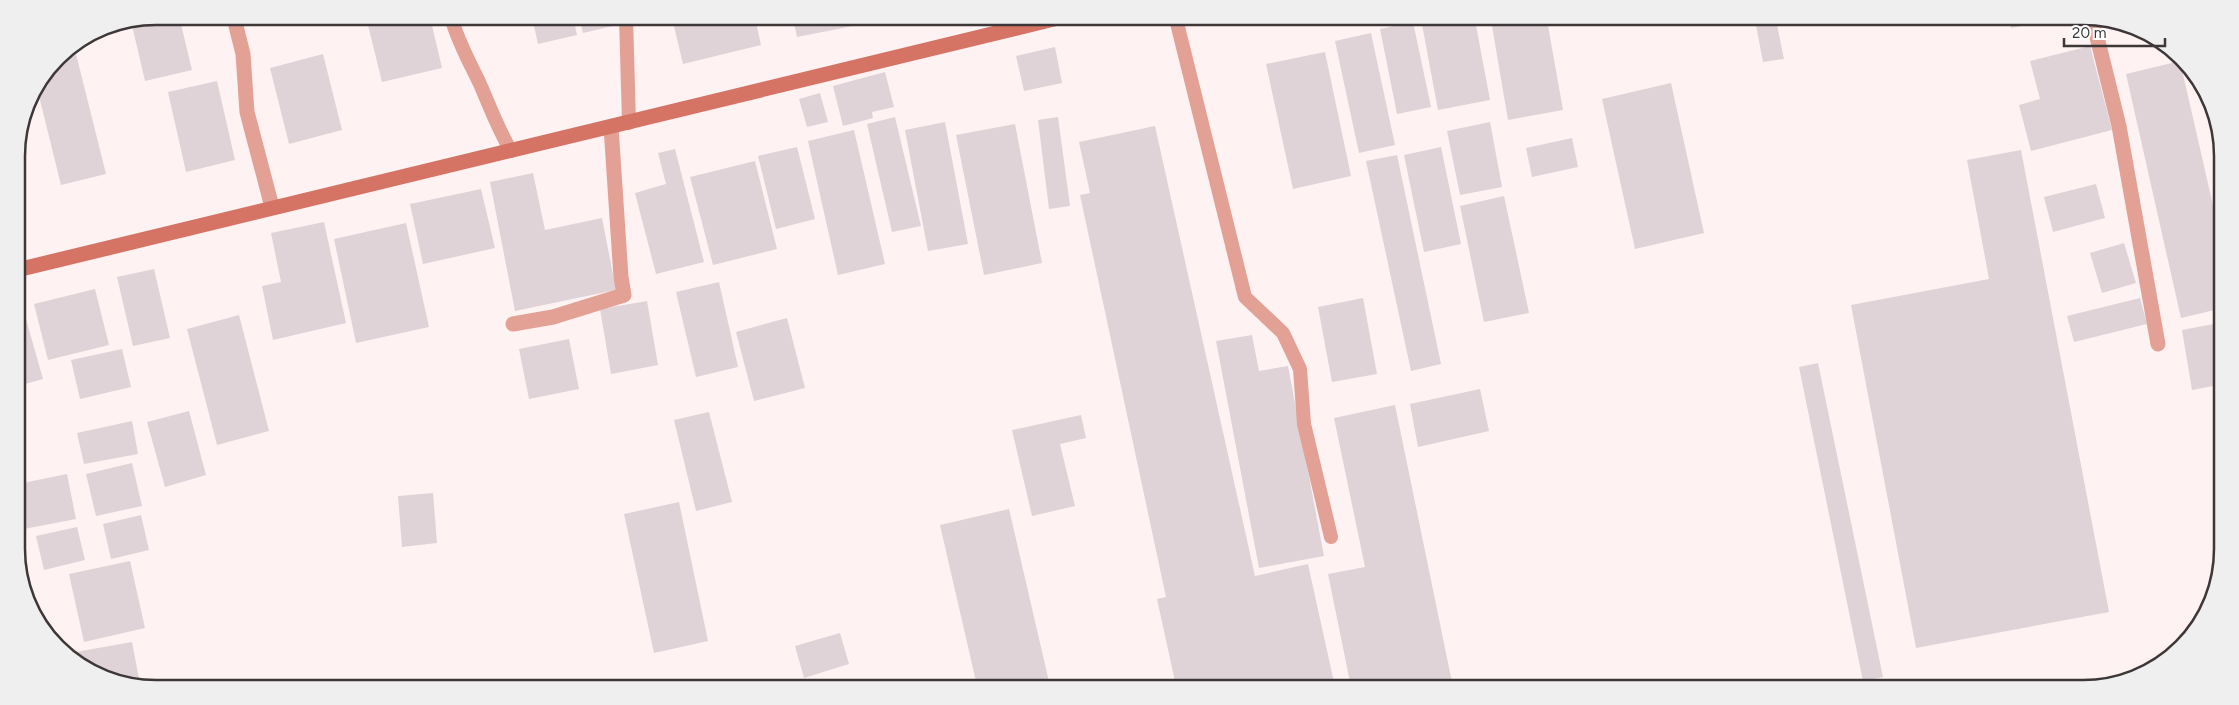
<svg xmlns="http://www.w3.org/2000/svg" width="2239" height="705" font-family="Figtree,sans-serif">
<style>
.building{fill:#e0d3d8}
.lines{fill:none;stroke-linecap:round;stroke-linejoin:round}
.lane{stroke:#e3a095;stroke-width:14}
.street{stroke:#e3a095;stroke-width:15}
.secondary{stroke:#d57365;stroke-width:15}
.rim{fill:none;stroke:#3d3738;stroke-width:2.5}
</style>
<rect width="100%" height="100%" fill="#fef2f3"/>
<g class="building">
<polygon points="156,16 179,16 192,70 145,81 131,21"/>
<polygon points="366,17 430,17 442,68 382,82"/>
<polygon points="532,17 573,17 577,35 538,44"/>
<polygon points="579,17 615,17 617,25 583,33"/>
<polygon points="672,18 755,18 761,45 683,64"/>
<polygon points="793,18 856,18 858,25 797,37"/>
<polygon points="1263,19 1283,19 1284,23 1264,26"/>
<polygon points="1421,19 1475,20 1490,100 1438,110"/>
<polygon points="1491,20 1547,20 1563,110 1508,120"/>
<polygon points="1755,20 1776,20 1784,59 1763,62"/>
<polygon points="2010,21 2042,21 2042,22 2011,28"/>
<polygon points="1413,22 1431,107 1397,114 1380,29"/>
<polygon points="1371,33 1395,145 1359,153 1335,41"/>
<polygon points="74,46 106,174 61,185 37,88 57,57"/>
<polygon points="2090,46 2112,130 2031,151 2019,105 2040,99 2030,61"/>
<polygon points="1055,47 1062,83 1024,91 1016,56"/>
<polygon points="1325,52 1351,176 1293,189 1266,64"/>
<polygon points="323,54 342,130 289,144 270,68"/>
<polygon points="2180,61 2220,236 2219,309 2181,318 2126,74"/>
<polygon points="885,72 894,107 872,112 873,118 843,126 833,86"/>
<polygon points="217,81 235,160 186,172 168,92"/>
<polygon points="1671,83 1704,233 1635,249 1602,99"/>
<polygon points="820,93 828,122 807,127 799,99"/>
<polygon points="895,117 921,226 892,232 867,124"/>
<polygon points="1058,117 1070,206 1049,209 1038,120"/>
<polygon points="945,122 968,244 928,251 905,130"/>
<polygon points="1490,122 1502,187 1460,195 1447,131"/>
<polygon points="1015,124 1042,263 984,275 956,135"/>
<polygon points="1155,126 1255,576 1308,564 1335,687 1176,686 1157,599 1166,597 1080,195 1090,193 1079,142"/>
<polygon points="854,130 885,264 838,275 808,141"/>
<polygon points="1572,138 1578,167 1532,177 1526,148"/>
<polygon points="797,147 815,219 776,229 758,156"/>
<polygon points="1441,147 1461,244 1424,252 1404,155"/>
<polygon points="675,149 704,262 656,274 635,193 666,184 658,153"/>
<polygon points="2021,150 2109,612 1916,648 1851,305 1989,279 1967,160"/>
<polygon points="1397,155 1441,364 1411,371 1366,161"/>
<polygon points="755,161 777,249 713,265 690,177"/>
<polygon points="17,171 25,207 17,209"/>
<polygon points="533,173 545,230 602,218 616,290 515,311 490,182"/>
<polygon points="2096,184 2105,218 2053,232 2044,197"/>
<polygon points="481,189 495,248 423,264 410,204"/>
<polygon points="1504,196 1529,313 1484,322 1460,206"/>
<polygon points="324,222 346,323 273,340 262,286 281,282 271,233"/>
<polygon points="406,223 429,327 356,343 334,239"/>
<polygon points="2124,243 2136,283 2102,293 2090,253"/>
<polygon points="154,269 170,338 133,346 117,277"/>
<polygon points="719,282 738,367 696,377 676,292"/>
<polygon points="95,289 109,345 48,360 34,304"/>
<polygon points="1363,298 1377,374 1332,382 1318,307"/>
<polygon points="2140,298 2147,324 2074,342 2067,316"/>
<polygon points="647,301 658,365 611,374 600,309"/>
<polygon points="24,312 43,379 18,386 17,314"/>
<polygon points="239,315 269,431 217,445 187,329"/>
<polygon points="787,318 805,388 754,401 736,332"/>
<polygon points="2219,323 2219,385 2192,390 2182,330"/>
<polygon points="1252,335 1259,371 1288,366 1324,556 1259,568 1216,341"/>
<polygon points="569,339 579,389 529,399 519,349"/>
<polygon points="122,349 131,387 80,399 71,360"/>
<polygon points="1818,363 1883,677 1863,681 1799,367"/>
<polygon points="1480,389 1489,431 1418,447 1410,404"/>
<polygon points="1395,405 1453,687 1351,687 1328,574 1365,567 1334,418"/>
<polygon points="189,411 206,475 165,487 147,422"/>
<polygon points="709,412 732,502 696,511 674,420"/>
<polygon points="1081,415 1086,438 1060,444 1075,506 1032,516 1012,430"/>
<polygon points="132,421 138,454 84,464 77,433"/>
<polygon points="132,463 142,506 96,516 86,474"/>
<polygon points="67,474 76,519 19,530 18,484"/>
<polygon points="433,493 437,543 402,547 398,496"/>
<polygon points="679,502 708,641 654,653 624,514"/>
<polygon points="1009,509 1050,686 977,686 940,525"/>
<polygon points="141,515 149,550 111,559 103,524"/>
<polygon points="77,527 85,560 44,570 36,536"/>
<polygon points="130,561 145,628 84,642 69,574"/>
<polygon points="840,633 849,664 804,678 795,646"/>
<polygon points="132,642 140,684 120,684 70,653"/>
</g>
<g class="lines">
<g class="lane">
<path d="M451,17C458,42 469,61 480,84C490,107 498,129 511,151"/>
<polyline points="626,17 629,123"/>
<polyline points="1176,19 1245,297 1283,333 1300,369 1304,424 1331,537"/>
</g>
<g class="street">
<polyline points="234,18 243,54 247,112 272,207"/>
<polyline points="2093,21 2119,126 2158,344"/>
<polyline points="513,324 553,317 624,295 621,277 611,127"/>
</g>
<polyline class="secondary" points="17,270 1058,18"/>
</g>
<path d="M0 0H2239V705H0ZM156 25H2083A131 131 0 0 1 2214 156V549A131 131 0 0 1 2083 680H156A131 131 0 0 1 25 549V156A131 131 0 0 1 156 25Z" fill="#efefef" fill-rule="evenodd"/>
<path class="rim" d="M156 25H2083A131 131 0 0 1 2214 156V549A131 131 0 0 1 2083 680H156A131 131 0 0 1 25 549V156A131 131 0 0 1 156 25Z"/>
<path d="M2064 38v8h101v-8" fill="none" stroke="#3d3738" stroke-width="2.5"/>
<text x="2072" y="38" font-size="15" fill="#3d3738" stroke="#ffffff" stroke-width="4" paint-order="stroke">20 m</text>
</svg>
